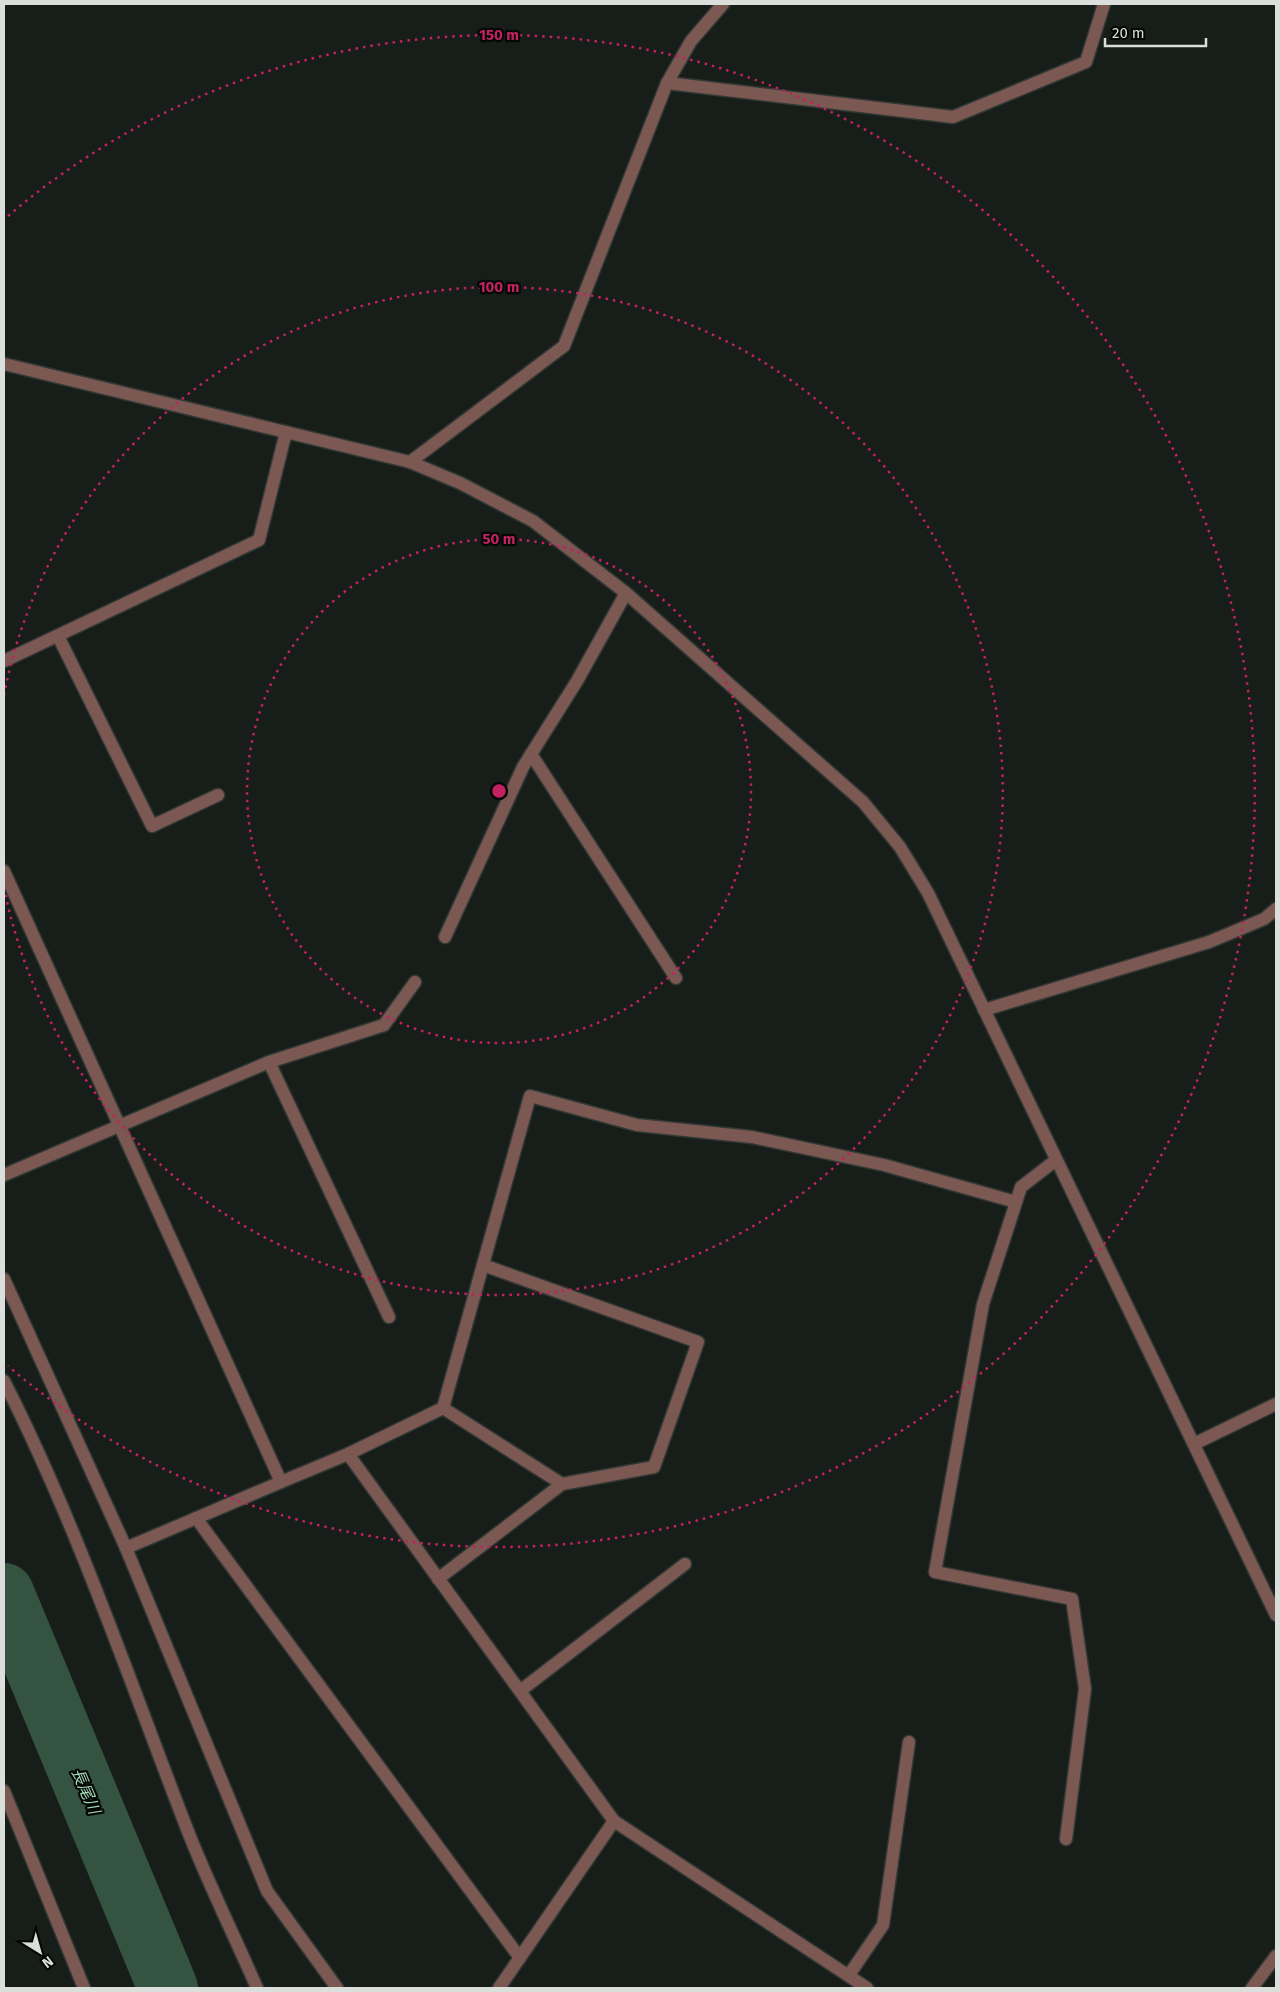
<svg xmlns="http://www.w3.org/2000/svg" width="1280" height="1992" font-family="'Fira Sans','Noto Sans JP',sans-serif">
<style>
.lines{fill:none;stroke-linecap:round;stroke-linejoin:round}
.river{stroke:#355341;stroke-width:60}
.minor-casing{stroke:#323834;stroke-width:15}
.tertiary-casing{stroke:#323834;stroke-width:15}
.minor{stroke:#7b5852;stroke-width:12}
.tertiary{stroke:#7b5852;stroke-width:12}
.ring{fill:none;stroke:#c32261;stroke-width:2.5;stroke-dasharray:2.5 5}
.labels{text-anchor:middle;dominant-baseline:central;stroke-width:4.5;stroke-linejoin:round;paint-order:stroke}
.water-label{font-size:16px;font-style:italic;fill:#a0d8b5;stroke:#050705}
.centre{fill:#c32261;stroke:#050705;stroke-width:2.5}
.ring-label{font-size:15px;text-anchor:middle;font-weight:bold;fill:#c32261;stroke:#050705;stroke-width:4.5;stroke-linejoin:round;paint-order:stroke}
</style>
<rect width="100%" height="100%" fill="#171d19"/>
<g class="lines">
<polyline class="river" points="4,1593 168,1988"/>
<g class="minor-casing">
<g id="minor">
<polyline points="667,83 953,117 1086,62 1104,4"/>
<polyline points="410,462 564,346 667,83 691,41 723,4"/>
<polyline points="58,636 152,826 218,795"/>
<polyline points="4,661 259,540 286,432"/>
<polyline points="531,754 676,978"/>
<polyline points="4,871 281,1482 348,1454 614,1821 867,1988"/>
<polyline points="445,937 523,767 577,681 626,593"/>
<polyline points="984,1010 1209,942 1264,919 1276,909"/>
<polyline points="269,1062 389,1317"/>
<polyline points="1056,1160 1021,1187 983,1304 935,1572 1072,1599 1085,1689 1066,1839"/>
<polyline points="4,1175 269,1062 384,1025 415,982"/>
<polyline points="4,1279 126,1548 267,1891 337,1988"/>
<path d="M4,1381C77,1525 129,1679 187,1829C208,1883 234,1935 257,1988"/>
<polyline points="443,1408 562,1484 654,1467 698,1342 483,1265"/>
<polyline points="1194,1444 1276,1404"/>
<polyline points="348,1454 443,1408 530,1096 637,1125 752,1137 884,1165 1016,1202"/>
<polyline points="196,1518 520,1958"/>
<polyline points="126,1548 281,1482"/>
<polyline points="438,1579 562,1484"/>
<polyline points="520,1691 685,1564"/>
<polyline points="4,1791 84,1988"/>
<polyline points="849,1975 883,1925 909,1742"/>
<polyline points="499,1988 614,1821"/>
<polyline points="1252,1988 1276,1956"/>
</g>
</g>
<g class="tertiary-casing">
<polyline id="tertiary" points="4,364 410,462 460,483 533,521 626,593 863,802 900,847 928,893 1276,1615"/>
</g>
<use href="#minor" class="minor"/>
<use href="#tertiary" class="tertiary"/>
</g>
<g class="ring">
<circle cx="499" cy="791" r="252"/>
<path d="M4 695A504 504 0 1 1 4 887"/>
<path d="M8 216A756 756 0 1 1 8 1366"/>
</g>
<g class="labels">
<g class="water-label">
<text transform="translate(86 1791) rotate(67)">長尾川</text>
</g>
</g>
<circle cx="499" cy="791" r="8" class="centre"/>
<g class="ring-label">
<text x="499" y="40">150 m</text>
<text x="499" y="292">100 m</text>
<text x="499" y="544">50 m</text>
</g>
<rect width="1280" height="1992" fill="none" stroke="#dbdfdc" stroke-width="10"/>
<g transform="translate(40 1952) rotate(143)" stroke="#050705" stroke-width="4" paint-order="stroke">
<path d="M0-4L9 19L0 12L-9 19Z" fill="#dbdfdc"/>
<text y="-8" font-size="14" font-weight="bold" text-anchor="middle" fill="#dbdfdc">N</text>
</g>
<path d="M1105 38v8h101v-8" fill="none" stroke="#dbdfdc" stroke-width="2.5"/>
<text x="1112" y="38" font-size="15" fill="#dbdfdc" stroke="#050705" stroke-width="4" paint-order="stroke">20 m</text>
</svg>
